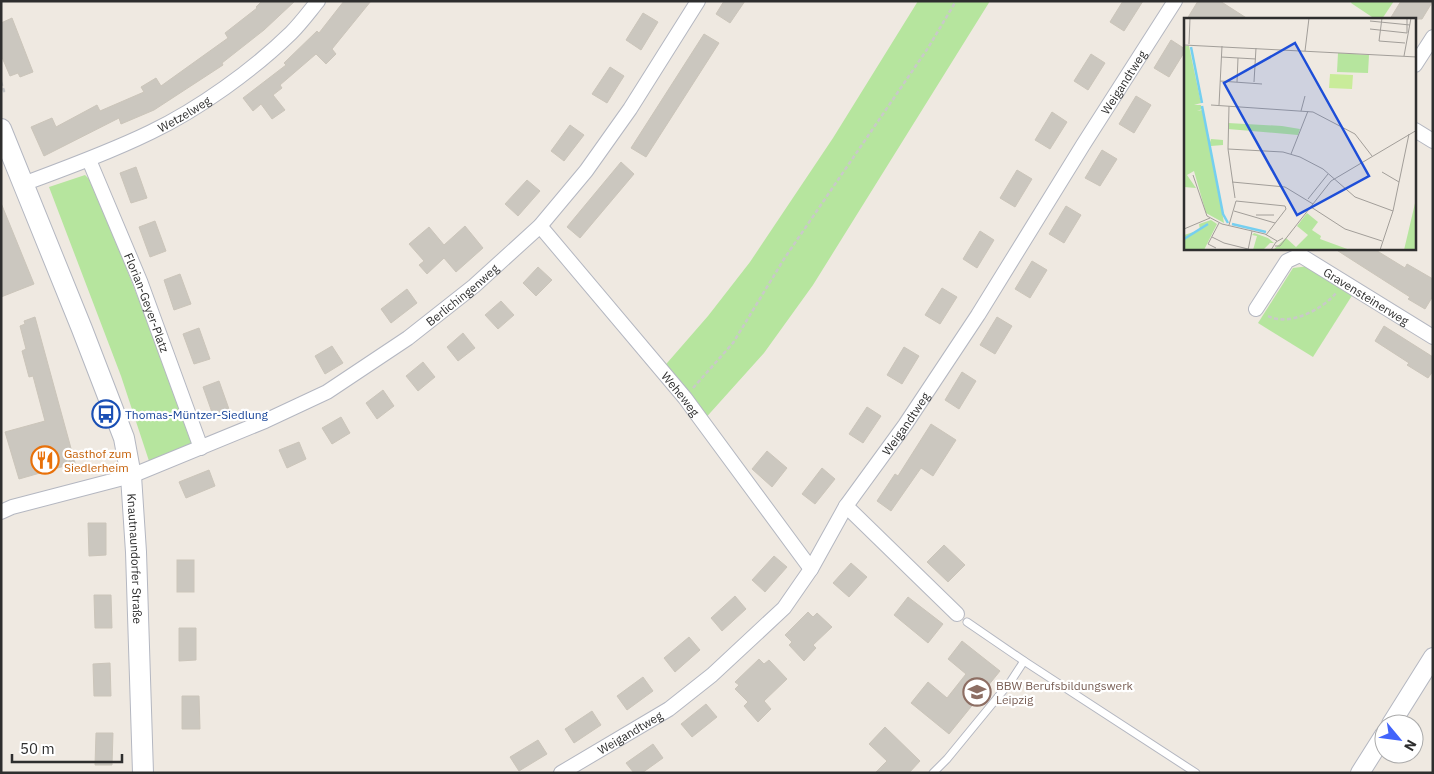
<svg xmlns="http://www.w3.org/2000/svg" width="1434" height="774" font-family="'IBM Plex Sans',sans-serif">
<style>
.green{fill:#b6e59e}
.building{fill:#cbc7bf;stroke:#cbc5ba}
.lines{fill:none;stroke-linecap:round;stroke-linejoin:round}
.service-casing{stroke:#b4b7c1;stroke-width:9}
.minor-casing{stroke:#b4b7c1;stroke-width:16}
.tertiary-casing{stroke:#b4b7c1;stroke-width:20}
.secondary-casing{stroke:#b4b7c1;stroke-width:22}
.path{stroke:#c9c9c9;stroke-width:2.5;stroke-dasharray:4 2.5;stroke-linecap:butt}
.service{stroke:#fff;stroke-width:7}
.minor{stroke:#fff;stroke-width:14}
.tertiary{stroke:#fff;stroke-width:18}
.secondary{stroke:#fff;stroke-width:20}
.labels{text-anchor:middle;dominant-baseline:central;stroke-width:4.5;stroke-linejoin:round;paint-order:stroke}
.street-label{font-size:12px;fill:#2e2e2e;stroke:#fff}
.transit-label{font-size:12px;fill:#164399;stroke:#fff;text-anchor:start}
.food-label{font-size:12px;fill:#c56008;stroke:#fff;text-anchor:start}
.education-label{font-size:12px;fill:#785e54;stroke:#fff;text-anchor:start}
.inset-river{fill:none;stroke:#75cff0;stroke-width:2.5}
.inset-road{fill:none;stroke:#a29e99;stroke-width:1}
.view{fill:#1d4ed8;fill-opacity:0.15;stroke:#1d4ed8;stroke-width:2.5}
.inset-edge{fill:none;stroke:#2e2e2e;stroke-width:2.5}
</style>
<rect width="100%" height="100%" fill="#efe9e1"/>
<g class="green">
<polygon points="918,1 990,1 813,285 764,353 702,422 661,370 708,316 750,262 833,138"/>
<polygon points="1352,1 1394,1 1382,19 1375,19 1351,3"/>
<polygon points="85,175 93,183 193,438 191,445 149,461 121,376 49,187"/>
<polygon points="1309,266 1353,294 1313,357 1258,323 1293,268"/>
</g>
<g class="building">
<polygon points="262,1 295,1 264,30 222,63 223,65 154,110 121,124 119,118 44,156 31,127 52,118 56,127 97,105 100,111 144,92 141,87 156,78 161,86 228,38 225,33 257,8 256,7"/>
<polygon points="344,1 371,1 332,49 336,54 326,64 316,54 280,85 282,88 273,95 285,110 272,119 261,104 253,111 243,98 286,65 284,63 317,31 319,33"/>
<polygon points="724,1 745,1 730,23 716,14"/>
<polygon points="1123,1 1143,1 1124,31 1110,22"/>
<polygon points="1198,1 1220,1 1248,19 1187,19"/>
<polygon points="1401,1 1433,1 1422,19 1390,19"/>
<polygon points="643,13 658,22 641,50 626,40"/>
<polygon points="12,18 33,72 20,77 18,73 10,76 1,55 1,23"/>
<polygon points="704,34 719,43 646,157 631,148"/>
<polygon points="1171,40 1185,49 1185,51 1169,77 1154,68"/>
<polygon points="1091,54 1105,63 1088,90 1074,81"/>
<polygon points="610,67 624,76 607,103 592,94"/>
<polygon points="1136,96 1151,105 1134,133 1119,124"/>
<polygon points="1052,112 1067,122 1050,149 1035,140"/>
<polygon points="570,125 584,135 564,161 551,151"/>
<polygon points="1102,150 1117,159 1100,186 1085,178"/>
<polygon points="621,162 634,174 580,238 567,227"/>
<polygon points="136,167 147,198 131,203 120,173"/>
<polygon points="1017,170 1032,179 1015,207 1000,198"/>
<polygon points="527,180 540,191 518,216 505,204"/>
<polygon points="1,203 34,284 1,297"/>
<polygon points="1066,206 1081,215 1064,243 1049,234"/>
<polygon points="155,221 166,251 150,257 139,227"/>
<polygon points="465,226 483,248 456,272 444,258 427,274 419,265 424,261 409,244 429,227 444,245"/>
<polygon points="980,231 994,240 977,268 963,259"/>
<polygon points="1335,249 1374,249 1405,268 1407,264 1433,279 1433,296 1425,309 1408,299 1410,297"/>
<polygon points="1032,261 1047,270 1030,298 1015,289"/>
<polygon points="538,267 552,280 536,296 523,283"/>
<polygon points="180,274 191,304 174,310 164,280"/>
<polygon points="942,288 957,297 940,324 925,315"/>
<polygon points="407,289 417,303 391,323 381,309"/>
<polygon points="501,301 514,315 498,329 485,315"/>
<polygon points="35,317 75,463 19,479 5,432 45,421 33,376 29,377 22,351 26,349 20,326 25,324 24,321"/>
<polygon points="997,317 1012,326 995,354 980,345"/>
<polygon points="1384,326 1433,357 1433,371 1428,378 1407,365 1409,363 1375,341"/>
<polygon points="199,328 210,359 194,364 183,334"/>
<polygon points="463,333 475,348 458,361 447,347"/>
<polygon points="332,346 343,363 325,374 315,356"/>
<polygon points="904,347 919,356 902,384 887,375"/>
<polygon points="423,362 435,377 418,391 406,376"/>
<polygon points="962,372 976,381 959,409 945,400"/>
<polygon points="219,381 230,412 214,418 203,387"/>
<polygon points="383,390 394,406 377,419 366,403"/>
<polygon points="867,407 881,416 863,443 849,434"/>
<polygon points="341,417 350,433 332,444 322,428"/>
<polygon points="931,424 956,440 933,476 921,468 891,511 877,501 895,474 898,476"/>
<polygon points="299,442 306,459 287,468 279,450"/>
<polygon points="767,451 787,468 772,487 752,469"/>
<polygon points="822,468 835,479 815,504 802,494"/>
<polygon points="209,470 215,486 186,498 179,482"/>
<polygon points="88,523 106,523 106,555 89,556"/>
<polygon points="944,545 965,565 948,582 927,562"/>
<polygon points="774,556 787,567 765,592 752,580"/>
<rect x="177" y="560" width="17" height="32"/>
<polygon points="851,563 867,577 849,597 833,583"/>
<polygon points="94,595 111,595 112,628 95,628"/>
<polygon points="735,596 746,609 722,631 711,618"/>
<polygon points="908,597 943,624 928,643 894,615"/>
<polygon points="808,612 813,617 817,613 832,627 813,645 816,648 804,661 789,645 792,642 785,635"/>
<polygon points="179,628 196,628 196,660 179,661"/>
<polygon points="689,637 700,650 675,672 664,658"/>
<polygon points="962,641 1000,671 949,734 911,703 928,682 947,698 966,674 948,659"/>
<polygon points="759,659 764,664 769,660 787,679 764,701 771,709 758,722 744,706 748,702 735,689 739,685 735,682"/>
<polygon points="110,663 111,696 94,696 93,664"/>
<polygon points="643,677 653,691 627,710 617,696"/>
<polygon points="182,696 199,696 200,729 182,729"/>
<polygon points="706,704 717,717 692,737 681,724"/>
<polygon points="592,711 601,725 574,743 565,729"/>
<polygon points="885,727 920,761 909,773 875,773 887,761 869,744"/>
<polygon points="96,733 113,733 112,765 95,765"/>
<polygon points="538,740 547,754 519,771 510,757"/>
<polygon points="653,744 663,758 642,773 634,773 626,763"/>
</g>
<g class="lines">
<g class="service-casing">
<g id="service">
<polyline points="967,622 1024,661 1196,773"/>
<polyline points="933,773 947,759 1011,681 1024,661"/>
</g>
</g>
<g class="minor-casing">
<g id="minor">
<polyline points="1415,65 1433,37"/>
<polyline points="1415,130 1433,141"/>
<path id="s1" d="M89,160L140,281L201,448"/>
<path id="s2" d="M23,184C66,168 110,152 151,132C199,109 253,70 291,33C301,23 309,12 318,1"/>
<path id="s3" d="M540,226L685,398L811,569"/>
<path id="s4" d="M1300,255L1433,337"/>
<polyline points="1256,309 1287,261 1300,255 1300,249"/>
<polyline points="846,506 957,614"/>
<path id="s5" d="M1,512L12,507L131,476L265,421L327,392L408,338L474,286L540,226L586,171L630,109L698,1"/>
<path id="s6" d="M561,773L669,709L712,675L784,608L811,569L846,506L905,425L978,315L1083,145L1175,1"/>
</g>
</g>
<g class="tertiary-casing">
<g id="tertiary">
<polyline points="1391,724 1433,657"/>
<polyline points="1360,773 1384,735"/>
</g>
</g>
<g class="secondary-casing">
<g id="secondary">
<path id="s7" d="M1,129L82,329L124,438L131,476L136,552L143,773"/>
</g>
</g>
<g class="path">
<polyline points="1,82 4,91 1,92"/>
<path d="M1268,316C1289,327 1323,309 1336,293"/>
<polyline points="693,388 733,343 784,259 928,48 956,1"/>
</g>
<use href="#service" class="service"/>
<use href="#minor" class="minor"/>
<use href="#tertiary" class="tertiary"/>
<use href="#secondary" class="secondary"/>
</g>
<defs>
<g id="bus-ring" transform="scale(1.4375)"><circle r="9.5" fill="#fff" stroke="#1a4fb4" stroke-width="1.5"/><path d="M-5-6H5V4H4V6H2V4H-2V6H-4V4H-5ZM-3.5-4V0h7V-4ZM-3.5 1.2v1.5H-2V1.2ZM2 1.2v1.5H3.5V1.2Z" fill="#1a4fb4"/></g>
<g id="restaurant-ring" transform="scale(1.4375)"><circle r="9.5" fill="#fff" stroke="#e8710a" stroke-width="1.5"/><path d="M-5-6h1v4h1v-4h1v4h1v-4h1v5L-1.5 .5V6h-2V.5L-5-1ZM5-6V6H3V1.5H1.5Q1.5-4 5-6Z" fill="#e8710a"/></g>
<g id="school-ring" transform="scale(1.4375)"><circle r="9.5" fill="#fff" stroke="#8d6e63" stroke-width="1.5"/><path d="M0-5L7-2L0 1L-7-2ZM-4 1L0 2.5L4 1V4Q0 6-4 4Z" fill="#8d6e63"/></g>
</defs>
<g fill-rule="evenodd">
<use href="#bus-ring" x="106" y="414"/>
<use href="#restaurant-ring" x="45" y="460"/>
<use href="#school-ring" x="977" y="692"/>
</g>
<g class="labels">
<g class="street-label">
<text stroke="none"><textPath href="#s6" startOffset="905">Weigandtweg</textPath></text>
<text stroke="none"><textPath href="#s2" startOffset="176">Wetzelweg</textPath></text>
<text stroke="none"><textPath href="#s5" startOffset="515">Berlichingenweg</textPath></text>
<text stroke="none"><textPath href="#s4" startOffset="78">Gravensteinerweg</textPath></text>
<text stroke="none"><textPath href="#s1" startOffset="154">Florian-Geyer-Platz</textPath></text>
<text stroke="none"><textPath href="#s3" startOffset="219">Weheweg</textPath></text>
<text stroke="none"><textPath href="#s6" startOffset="500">Weigandtweg</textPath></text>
<text stroke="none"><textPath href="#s7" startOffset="454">Knautnaundorfer Straße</textPath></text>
<text stroke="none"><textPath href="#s6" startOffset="80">Weigandtweg</textPath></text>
</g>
<g class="transit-label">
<text x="125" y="414">Thomas-Müntzer-Siedlung</text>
</g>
<g class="food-label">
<text x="64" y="453">Gasthof zum<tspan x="64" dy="14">Siedlerheim</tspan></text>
</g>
<g class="education-label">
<text x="996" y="685">BBW Berufsbildungswerk<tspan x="996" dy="14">Leipzig</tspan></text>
</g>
</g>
<g transform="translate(1184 18)">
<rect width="232" height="232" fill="#efe9e1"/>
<path d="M0,28H5L17,85L10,87H17L18,91L13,93L18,92L26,124L27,121L39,122V127L27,128V131L40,205L22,195L10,153L3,157L12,170L0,169ZM154,35L185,37L184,55L153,54ZM44,105L98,108L116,111L114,117L44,111ZM232,181V232H220ZM123,195L134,204L128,212L137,218L136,221L166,232H89L102,220L112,229L124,217L113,208ZM27,202L33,206L20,232H0V217L16,212L15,206ZM70,215L84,220L90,225H86L79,232H69L73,218L68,217Z" fill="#b6e59e"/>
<path d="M146,56L169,57L168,71L145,70Z" fill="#c9ec9a"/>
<path class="inset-river" d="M7,29L18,85M18,88L39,196L44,205M48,206L82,214M0,221L24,206"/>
<path class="inset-road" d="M198,0L195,23L221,25M186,3L226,7M186,11L223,15V0M5,26L6,0M0,27L233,39M121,33L125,0M220,38L227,0M37,39L72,41M36,63L78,66M53,64L54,40M70,64L72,30M27,87L129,94L171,116L188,138M35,87L38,28M45,88L44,131L51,180M117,93L121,78M44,131L99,134L116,139L139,151L171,179L209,193M107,136L124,93M198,154L215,164M9,157L23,198L38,206L81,216L93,223M48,164L101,169L129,186M124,181L144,156M127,189L161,211L198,223M50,193L91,205M72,197H90M45,207L52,183L101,188L102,191L82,217M0,211L26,200M28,219L40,225L64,231M91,228H96L147,163L233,112M32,230L24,226L35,205M64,232L68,213M87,232L92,224L99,220M196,232L209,193L225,116"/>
<path class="view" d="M111,25L185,158L113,197L40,65Z"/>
<rect width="232" height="232" class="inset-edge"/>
</g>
<rect width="1434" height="774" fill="none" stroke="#2e2e2e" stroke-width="5"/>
<g transform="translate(1399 739) rotate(119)"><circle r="24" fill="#ffffff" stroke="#ababab"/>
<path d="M0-4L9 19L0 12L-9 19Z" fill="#4264fb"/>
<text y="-8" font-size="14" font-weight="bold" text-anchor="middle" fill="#2e2e2e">N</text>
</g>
<path d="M12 754v8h110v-8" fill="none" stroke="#2e2e2e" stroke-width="2.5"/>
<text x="20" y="754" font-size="15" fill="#2e2e2e" stroke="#ffffff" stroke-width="4" paint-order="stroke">50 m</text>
</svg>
